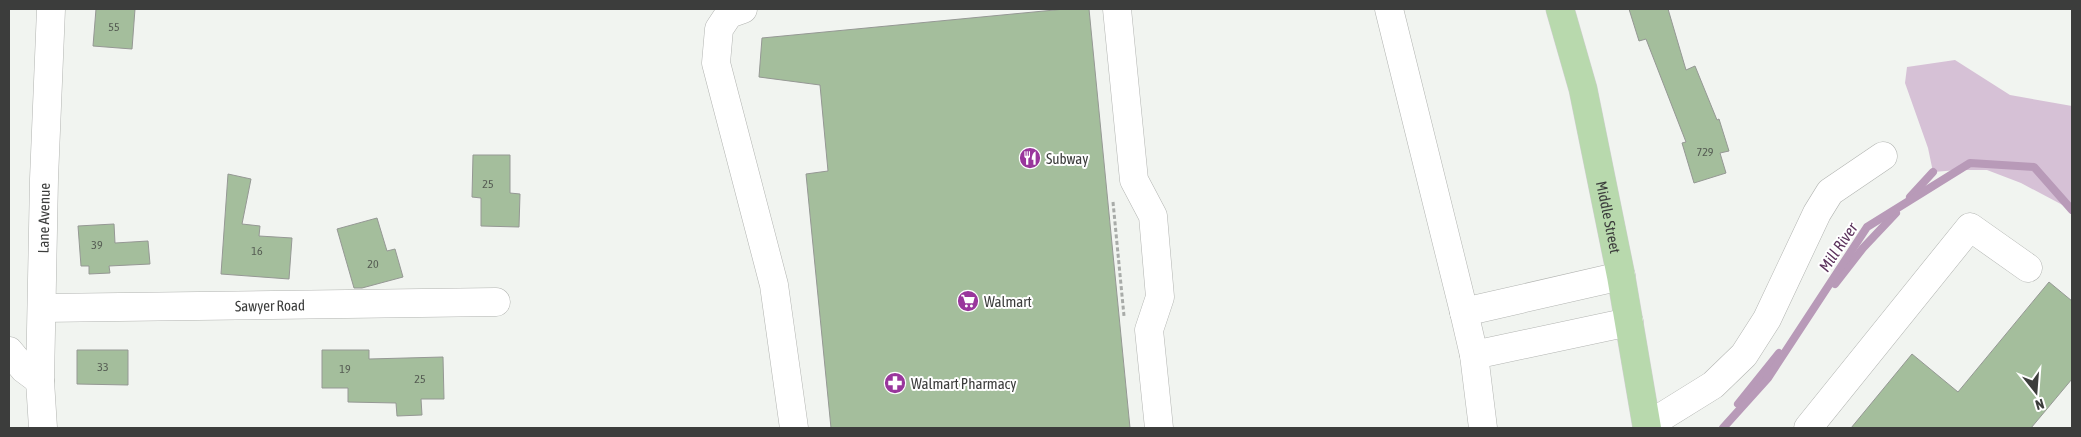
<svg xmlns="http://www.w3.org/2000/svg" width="2081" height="437" font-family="'Asap Condensed',sans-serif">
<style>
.green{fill:#d6c1d6}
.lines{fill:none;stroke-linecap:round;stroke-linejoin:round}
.stream{stroke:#b89ab8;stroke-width:8}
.building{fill:#a4be9c;stroke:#959894}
.minor-casing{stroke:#b2b4b1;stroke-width:29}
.major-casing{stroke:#d0d0d0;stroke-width:29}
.path{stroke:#a8aba8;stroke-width:3;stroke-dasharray:4 2.5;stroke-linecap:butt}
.minor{stroke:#fff;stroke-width:28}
.major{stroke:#b8d9ad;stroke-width:28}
.labels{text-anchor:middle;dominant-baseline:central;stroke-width:4;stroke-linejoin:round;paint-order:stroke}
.number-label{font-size:12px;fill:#565d54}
.poi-label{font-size:15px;fill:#3c3d3c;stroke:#fff;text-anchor:start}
.street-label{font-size:15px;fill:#3c3d3c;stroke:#fff}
.water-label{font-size:16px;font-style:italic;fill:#5c335c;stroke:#fff}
</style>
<rect width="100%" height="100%" fill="#f1f4f0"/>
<polygon class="green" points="1955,60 2010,95 2072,106 2072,210 2021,183 1987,170 1958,170 1933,172 1928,148 1905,83 1907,67"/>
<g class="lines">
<g class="stream">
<polyline points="1910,197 1933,172"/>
<polyline points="1835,284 1863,248 1896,213"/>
<polyline points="1738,404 1779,353"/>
<polyline points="1723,428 1768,378 1867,227 1970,163 2034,167 2072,210"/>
</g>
</g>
<g class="building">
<polygon points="96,9 135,9 132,49 93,46"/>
<polygon points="1065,9 1089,9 1130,428 831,428 806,174 828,171 820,85 759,77 762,38"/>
<polygon points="1629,9 1668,9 1686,70 1695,66 1717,120 1719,119 1729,151 1720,153 1726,173 1694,183 1682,143 1686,142 1646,39 1639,41"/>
<polygon points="473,155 510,155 510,193 520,194 519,227 481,226 481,198 472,197"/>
<polygon points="228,174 251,179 242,224 260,226 259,236 292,238 289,279 221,274"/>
<polygon points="377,218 387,251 395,249 403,277 362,288 354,288 337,229"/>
<polygon points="114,224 115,243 148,241 150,264 109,266 110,273 89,274 89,266 81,266 78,226"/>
<polygon points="2049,282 2072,301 2072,379 2031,428 1851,428 1912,354 1958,392"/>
<polygon points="77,350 128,350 128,385 77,384"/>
<polygon points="322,350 369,350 369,359 443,357 444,399 421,399 422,415 397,416 396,403 348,402 348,388 322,388"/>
</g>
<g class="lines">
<g class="minor-casing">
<g id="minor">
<polyline points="743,9 729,14 719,29 716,63 774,285 794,428"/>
<polyline points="1117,9 1134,180 1153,216 1160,297 1149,330 1159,428"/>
<polyline points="1389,9 1464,312 1474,355 1483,428"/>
<path id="s1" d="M42,308L496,302"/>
<polyline points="1464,312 1621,276"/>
<polyline points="9,351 24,369 40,381"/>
<polyline points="1474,355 1629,322"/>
<polyline points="1647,426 1713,385 1744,355 1767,319 1817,213 1830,192 1883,156"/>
<path id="s2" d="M43,428L40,381L44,179L51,9"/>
<polyline points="1808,428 1970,227 2028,268"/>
</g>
</g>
<g class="major-casing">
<g id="major">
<path id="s3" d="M1560,9L1583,89L1621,276L1647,428"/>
</g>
</g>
<polyline class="path" points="1113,202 1124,316"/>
<use href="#minor" class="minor"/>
<use href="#major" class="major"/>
</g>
<defs>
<g id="restaurant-disc" transform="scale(1.125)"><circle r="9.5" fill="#99369c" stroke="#fff"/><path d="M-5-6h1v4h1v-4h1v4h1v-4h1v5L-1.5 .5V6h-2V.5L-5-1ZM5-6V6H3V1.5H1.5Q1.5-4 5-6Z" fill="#fff"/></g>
<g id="supermarket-disc" transform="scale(1.125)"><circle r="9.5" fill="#99369c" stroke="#fff"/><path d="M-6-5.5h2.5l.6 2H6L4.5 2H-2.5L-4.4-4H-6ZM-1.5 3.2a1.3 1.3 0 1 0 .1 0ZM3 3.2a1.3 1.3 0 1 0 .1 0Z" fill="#fff"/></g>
<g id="pharmacy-disc" transform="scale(1.125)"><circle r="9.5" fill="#99369c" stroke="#fff"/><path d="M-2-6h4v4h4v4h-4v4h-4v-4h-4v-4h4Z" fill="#fff"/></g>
</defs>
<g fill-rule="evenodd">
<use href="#restaurant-disc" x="1030" y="158"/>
<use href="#supermarket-disc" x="968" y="301"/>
<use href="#pharmacy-disc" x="895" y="383"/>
</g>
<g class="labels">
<g class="number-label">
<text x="114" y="27">55</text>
<text x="1705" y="152">729</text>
<text x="488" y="184">25</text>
<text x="97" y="245">39</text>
<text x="257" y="251">16</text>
<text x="373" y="264">20</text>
<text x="103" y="367">33</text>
<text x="345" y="369">19</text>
<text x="420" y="379">25</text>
</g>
<g class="poi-label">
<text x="1046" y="158">Subway</text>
<text x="984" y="301">Walmart</text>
<text x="911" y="383">Walmart Pharmacy</text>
</g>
<g class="street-label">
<text stroke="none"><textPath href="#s3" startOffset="214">Middle Street</textPath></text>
<text stroke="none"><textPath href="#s2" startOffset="210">Lane Avenue</textPath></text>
<text stroke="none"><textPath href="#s1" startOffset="228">Sawyer Road</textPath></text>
</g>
<g class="water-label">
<text transform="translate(1838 247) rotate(-56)">Mill River</text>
</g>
</g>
<rect width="2081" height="437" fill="none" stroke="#3c3d3c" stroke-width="20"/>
<g transform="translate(2036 392) rotate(163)" stroke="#ffffff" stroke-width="4" paint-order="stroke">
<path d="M0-4L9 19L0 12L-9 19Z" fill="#3c3d3c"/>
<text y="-8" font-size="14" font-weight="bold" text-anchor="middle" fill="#3c3d3c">N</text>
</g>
</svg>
